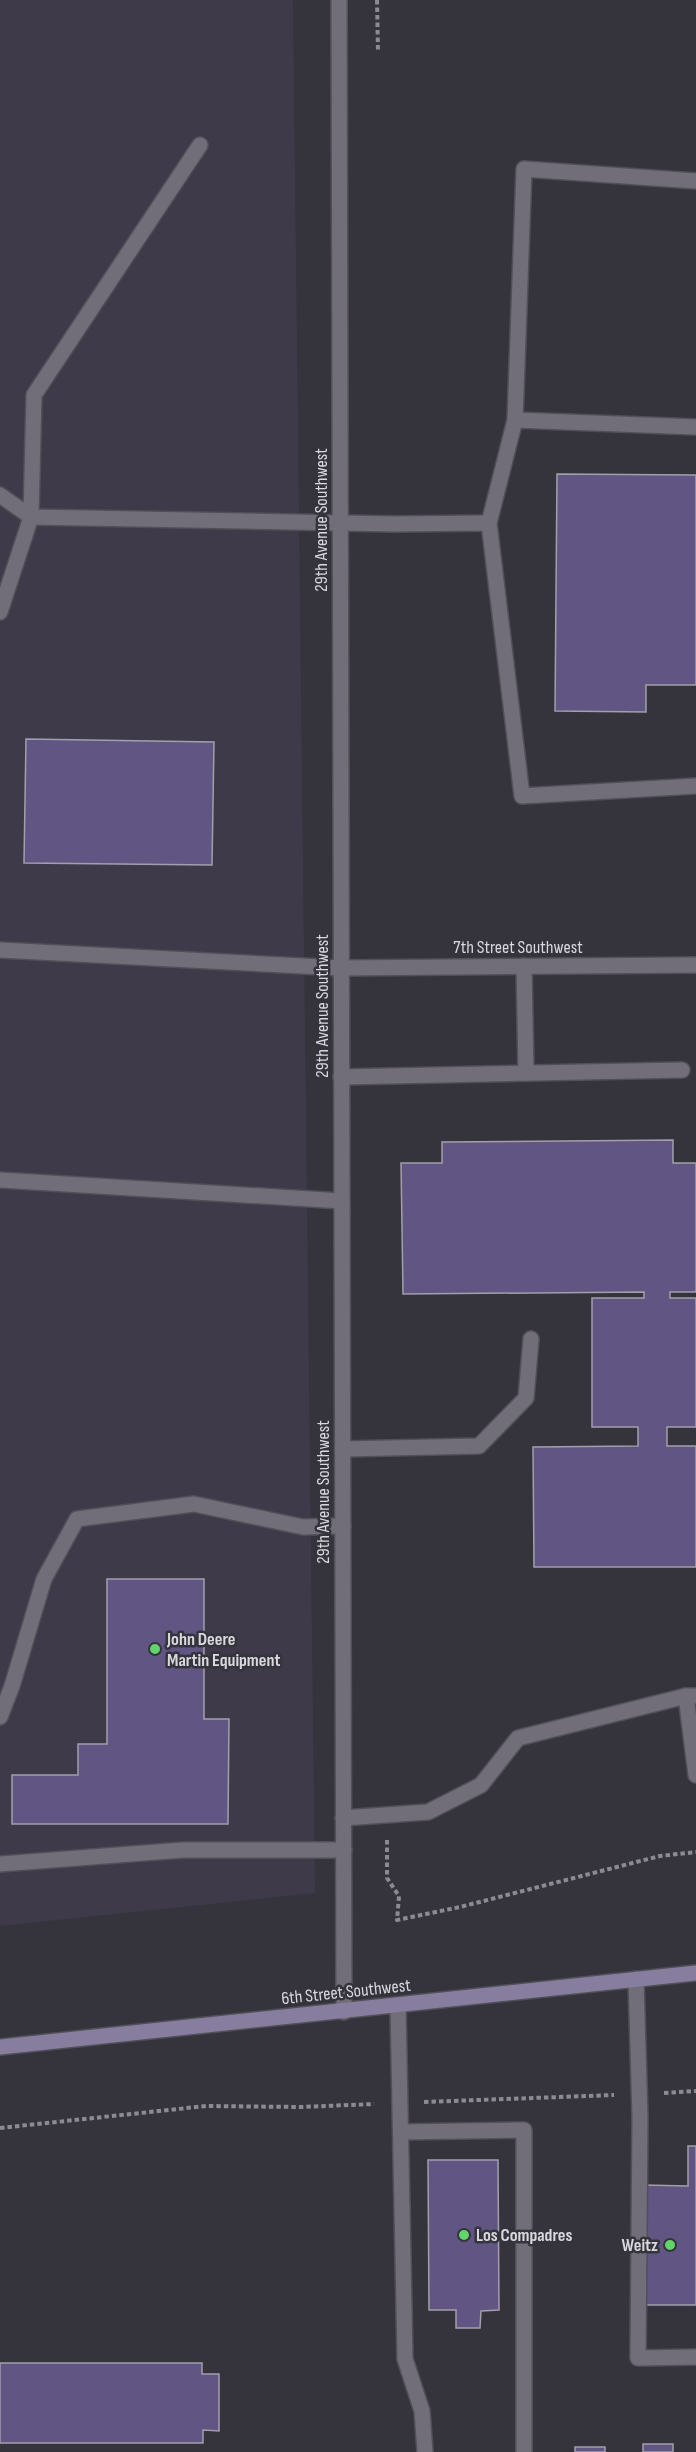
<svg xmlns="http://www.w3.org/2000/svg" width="696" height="2452" font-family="'Sofia Sans Condensed',sans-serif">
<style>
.built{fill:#3e3a4a}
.building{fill:#615683;stroke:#a29fab;stroke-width:1.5}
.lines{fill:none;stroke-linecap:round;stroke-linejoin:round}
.lane-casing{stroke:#514f57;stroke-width:18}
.street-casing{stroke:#514f57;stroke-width:18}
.secondary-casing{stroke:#514f57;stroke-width:18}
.path{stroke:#8c8b92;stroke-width:4;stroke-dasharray:4.5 3;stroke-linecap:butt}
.lane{stroke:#716e79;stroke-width:15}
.street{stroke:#716e79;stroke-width:15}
.secondary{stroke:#867d9f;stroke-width:15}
.poi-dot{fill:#60d56a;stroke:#35333c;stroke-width:2}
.labels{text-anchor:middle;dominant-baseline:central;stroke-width:5;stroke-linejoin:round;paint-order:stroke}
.street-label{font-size:18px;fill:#d9d8de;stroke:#35333c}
.poi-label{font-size:18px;font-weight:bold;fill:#d9d8de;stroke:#35333c;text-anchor:start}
</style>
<rect width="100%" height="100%" fill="#35333c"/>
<polygon class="built" points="0,0 293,0 315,1893 0,1926"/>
<g class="building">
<polygon points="557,474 696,475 696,685 646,685 646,712 555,711"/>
<polygon points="26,739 214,742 212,865 24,863"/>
<polygon points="673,1140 673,1163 696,1163 696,1292 670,1292 670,1298 696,1298 696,1427 667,1427 667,1446 696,1446 696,1567 534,1567 533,1447 638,1446 638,1427 592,1427 592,1298 644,1298 644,1292 403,1294 401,1163 442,1163 442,1142"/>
<polygon points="107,1579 204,1579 204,1719 229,1719 228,1824 12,1824 12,1775 78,1775 78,1744 107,1744"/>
<polygon points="688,2146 696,2146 696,2305 644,2305 644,2185 688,2186"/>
<polygon points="428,2160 498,2160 499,2310 481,2311 480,2328 456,2328 456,2310 429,2310"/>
<polygon points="0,2363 202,2363 202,2374 219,2374 219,2431 203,2430 203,2443 0,2443"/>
<rect x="643" y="2444" width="30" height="8"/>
<rect x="575" y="2447" width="30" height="5"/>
</g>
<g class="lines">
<g class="lane-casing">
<g id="lane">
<polyline points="515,420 524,169 696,181"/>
<polyline points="696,427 515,420 489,523 522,796 696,786"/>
<polyline points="0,495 31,517 394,524 489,523"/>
<polyline points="0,612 31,517 34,395 200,145"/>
<polyline points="0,950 341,968"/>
<polyline points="524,966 526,1073"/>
<polyline points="341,1077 682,1070"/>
<polyline points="0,1180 342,1201"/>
<polyline points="343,1449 479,1446 526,1398 531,1339"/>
<polyline points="686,1696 696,1775"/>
<polyline points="0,1717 12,1686 44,1579 77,1519 194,1504 303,1527 343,1526"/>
<polyline points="343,1818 428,1812 481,1785 518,1738 686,1696 696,1696"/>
<polyline points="0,1864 183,1850 344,1850"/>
<polyline points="636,1979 640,2118 638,2358 696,2357"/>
<polyline points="398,2006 405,2359 422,2411 425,2452"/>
<polyline points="401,2132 524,2130 524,2452"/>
</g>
</g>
<g class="street-casing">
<g id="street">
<polyline points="339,0 344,2012"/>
<polyline points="341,968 696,965"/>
</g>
</g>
<g class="secondary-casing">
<polyline id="secondary" points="0,2047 696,1973"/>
</g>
<g class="path">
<polyline points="377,0 378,52"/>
<polyline points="387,1840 387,1878 399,1896 397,1920 460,1907 660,1856 696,1852"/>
<polyline points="664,2093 696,2091"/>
<polyline points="424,2102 614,2095"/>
<polyline points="0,2128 206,2106 301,2107 374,2104"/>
</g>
<use href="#lane" class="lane"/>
<use href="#street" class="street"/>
<use href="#secondary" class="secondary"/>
</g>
<g class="poi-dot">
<circle cx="155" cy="1649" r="6"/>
<circle cx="464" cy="2235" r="6"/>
<circle cx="670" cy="2245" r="6"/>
</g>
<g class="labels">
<g class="street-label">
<text transform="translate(321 520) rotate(-90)">29th Avenue Southwest</text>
<text x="518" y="947">7th Street Southwest</text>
<text transform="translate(322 1006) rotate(-90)">29th Avenue Southwest</text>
<text transform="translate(323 1492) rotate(-90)">29th Avenue Southwest</text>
<text transform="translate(346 1992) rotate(-6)">6th Street Southwest</text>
</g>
<g class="poi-label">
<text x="167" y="1639">John Deere<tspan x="167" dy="21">Martin Equipment</tspan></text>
<text x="476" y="2235">Los Compadres</text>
<text x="658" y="2245" text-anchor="end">Weitz</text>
</g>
</g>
</svg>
